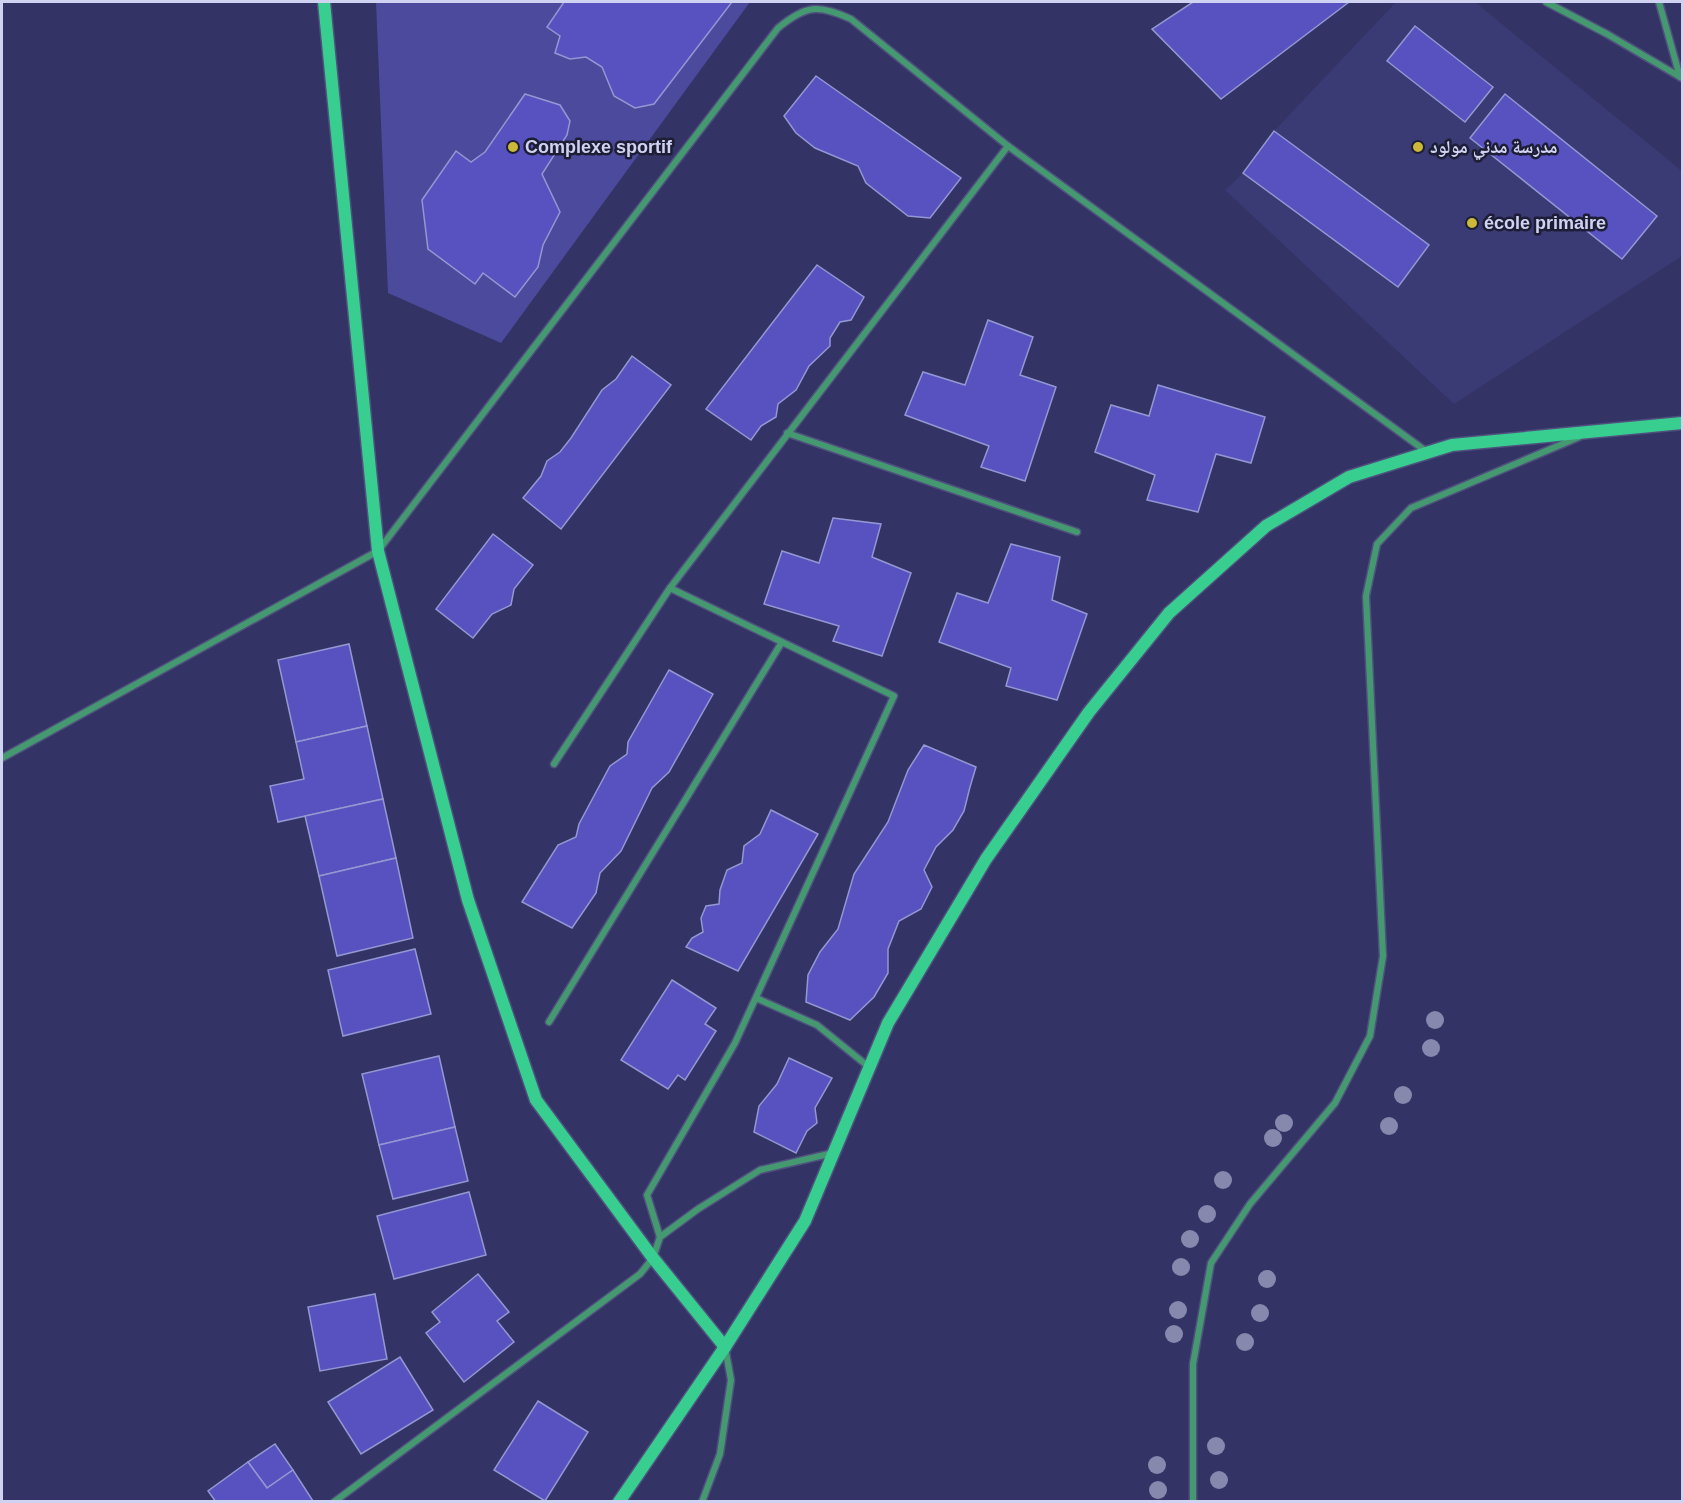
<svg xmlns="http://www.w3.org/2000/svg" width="1684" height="1503" font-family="Helvetica,'Noto Naskh Arabic',sans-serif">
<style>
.built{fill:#3a3a74}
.green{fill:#4c4a9d}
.building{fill:#5752bf;stroke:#9397d2;stroke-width:1.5}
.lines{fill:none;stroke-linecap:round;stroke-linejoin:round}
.street-casing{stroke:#4f507e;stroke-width:9}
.secondary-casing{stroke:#4f507e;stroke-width:15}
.street{stroke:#459971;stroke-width:6}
.secondary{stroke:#37ce90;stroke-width:12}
.tree{fill:#8788ae}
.poi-dot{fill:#ccb939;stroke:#1d1e35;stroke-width:2}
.labels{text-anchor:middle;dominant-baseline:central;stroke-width:5;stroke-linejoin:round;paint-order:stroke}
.poi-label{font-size:18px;font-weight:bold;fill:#cfd2f1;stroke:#1d1e35;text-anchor:start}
</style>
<rect width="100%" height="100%" fill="#333365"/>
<polygon class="built" points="1396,2 1475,2 1682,171 1682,256 1454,404 1225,190 1243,173 1274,131"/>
<polygon class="green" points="376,2 750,2 501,343 388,293"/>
<g class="building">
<polygon points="564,2 732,2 654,104 635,108 614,96 602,67 586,57 570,59 555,53 560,36 547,27"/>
<polygon points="1193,2 1349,2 1221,99 1152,29"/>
<polygon points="1415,26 1493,87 1465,122 1387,61"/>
<polygon points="816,76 961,178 930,218 908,216 866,183 858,166 815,148 796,133 784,116"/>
<polygon points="525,94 560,105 570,121 567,135 542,174 560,212 543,245 538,267 515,297 483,273 475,284 428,249 422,200 456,151 471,162 485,152"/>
<polygon points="1505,94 1657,216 1622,259 1470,138"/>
<polygon points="1274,131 1429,245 1398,287 1243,173"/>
<polygon points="817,265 864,297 851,320 840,322 830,338 830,346 809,366 796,390 778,404 776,417 761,426 751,440 706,409"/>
<polygon points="988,320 1033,337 1020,375 1056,387 1025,481 981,467 989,446 905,415 923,372 965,385"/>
<polygon points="632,356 671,385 561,529 523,498 541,476 547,461 560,452 571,438 602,390 616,379"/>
<polygon points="1158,385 1265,417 1251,463 1216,454 1198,512 1147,500 1155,475 1095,452 1111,405 1149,416"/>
<polygon points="833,518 881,524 872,557 911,573 882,656 833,641 839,626 764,604 782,551 819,563"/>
<polygon points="493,534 533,565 514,589 511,605 492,614 473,638 436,609"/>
<polygon points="1011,544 1060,557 1052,600 1087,614 1057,700 1006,686 1011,668 939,642 957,593 988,603"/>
<polygon points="349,644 367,726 296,742 278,660"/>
<polygon points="669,670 713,694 669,772 652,788 621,851 600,873 596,893 572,928 522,902 558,845 576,837 579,824 610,766 627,754 628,742"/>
<polygon points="367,726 383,799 278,822 270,786 304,779 296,742"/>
<polygon points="924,745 976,767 970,787 964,811 953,830 936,847 924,870 932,887 921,909 899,921 888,949 888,973 874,997 850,1020 806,1002 808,975 820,952 838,929 854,874 888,822 908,770"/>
<polygon points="383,799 396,858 319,876 305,816"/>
<polygon points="771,810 818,834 738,971 686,947 692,938 703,932 701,918 706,906 719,904 720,890 727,870 742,863 744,846 760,834"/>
<polygon points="396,858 413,938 337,956 319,876"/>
<polygon points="415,949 431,1014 343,1036 328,970"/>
<polygon points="672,980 716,1008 705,1024 716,1031 685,1080 678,1075 668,1089 621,1060"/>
<polygon points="439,1056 455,1127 379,1145 362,1074"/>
<polygon points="789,1058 832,1078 815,1108 817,1123 807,1131 796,1153 754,1132 759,1106 777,1084"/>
<polygon points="455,1127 468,1181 393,1199 379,1145"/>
<polygon points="469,1192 486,1255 394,1279 377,1216"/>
<polygon points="478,1274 509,1312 497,1321 514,1342 464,1382 426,1333 440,1322 432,1312"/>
<polygon points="375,1294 387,1359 320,1371 308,1307"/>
<polygon points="400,1357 433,1410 361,1454 328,1402"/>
<polygon points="538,1401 588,1432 545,1501 494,1470"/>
<polygon points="275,1444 293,1470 267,1488 248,1462"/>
<polygon points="248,1462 267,1488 293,1470 313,1501 216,1502 208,1491"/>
</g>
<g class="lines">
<g class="street-casing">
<g id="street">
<polyline points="1546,2 1607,34 1682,78"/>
<polyline points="1659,2 1680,77"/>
<polyline points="787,433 1077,532"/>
<path d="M2,758L378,551L778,28C806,5 818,4 851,19L1008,146L1427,452"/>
<polyline points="554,764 670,588 1008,146"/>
<polyline points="756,998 817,1025 869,1067"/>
<polyline points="549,1022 782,642"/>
<polyline points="660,1237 647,1195 735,1043 894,696 670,588"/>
<polyline points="334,1502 640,1274 653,1258 660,1237 698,1209 760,1170 833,1153"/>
<polyline points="702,1502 720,1454 731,1380 725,1347"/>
<polyline points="1193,1502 1193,1364 1211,1263 1250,1204 1335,1103 1370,1036 1383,956 1366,596 1377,544 1411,508 1579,437"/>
</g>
</g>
<g class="secondary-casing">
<g id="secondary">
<polyline points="324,2 378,551 468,900 536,1100 653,1258 725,1347"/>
<polyline points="619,1502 725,1347 805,1221 888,1023 986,859 1089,712 1169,613 1266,526 1349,477 1452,445 1682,423"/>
</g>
</g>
<use href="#street" class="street"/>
<use href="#secondary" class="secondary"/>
</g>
<g class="tree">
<circle cx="1435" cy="1020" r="9"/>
<circle cx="1431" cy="1048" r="9"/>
<circle cx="1403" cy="1095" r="9"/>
<circle cx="1284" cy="1123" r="9"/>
<circle cx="1389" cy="1126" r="9"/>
<circle cx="1273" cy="1138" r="9"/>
<circle cx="1223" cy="1180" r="9"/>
<circle cx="1207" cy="1214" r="9"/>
<circle cx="1190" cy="1239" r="9"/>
<circle cx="1181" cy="1267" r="9"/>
<circle cx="1267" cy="1279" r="9"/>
<circle cx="1178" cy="1310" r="9"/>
<circle cx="1260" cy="1313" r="9"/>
<circle cx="1174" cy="1334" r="9"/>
<circle cx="1245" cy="1342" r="9"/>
<circle cx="1216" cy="1446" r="9"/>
<circle cx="1157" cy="1465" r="9"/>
<circle cx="1219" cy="1480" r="9"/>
<circle cx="1158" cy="1490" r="9"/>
</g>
<g class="poi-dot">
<circle cx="513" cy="147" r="6"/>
<circle cx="1418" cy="147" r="6"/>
<circle cx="1472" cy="223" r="6"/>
</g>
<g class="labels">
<g class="poi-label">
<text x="525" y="147">Complexe sportif</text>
<text x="1430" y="147">مدرسة مدني مولود</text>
<text x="1484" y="223">école primaire</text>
</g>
</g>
<rect width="1684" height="1503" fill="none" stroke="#cfd2f1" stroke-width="6"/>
</svg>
